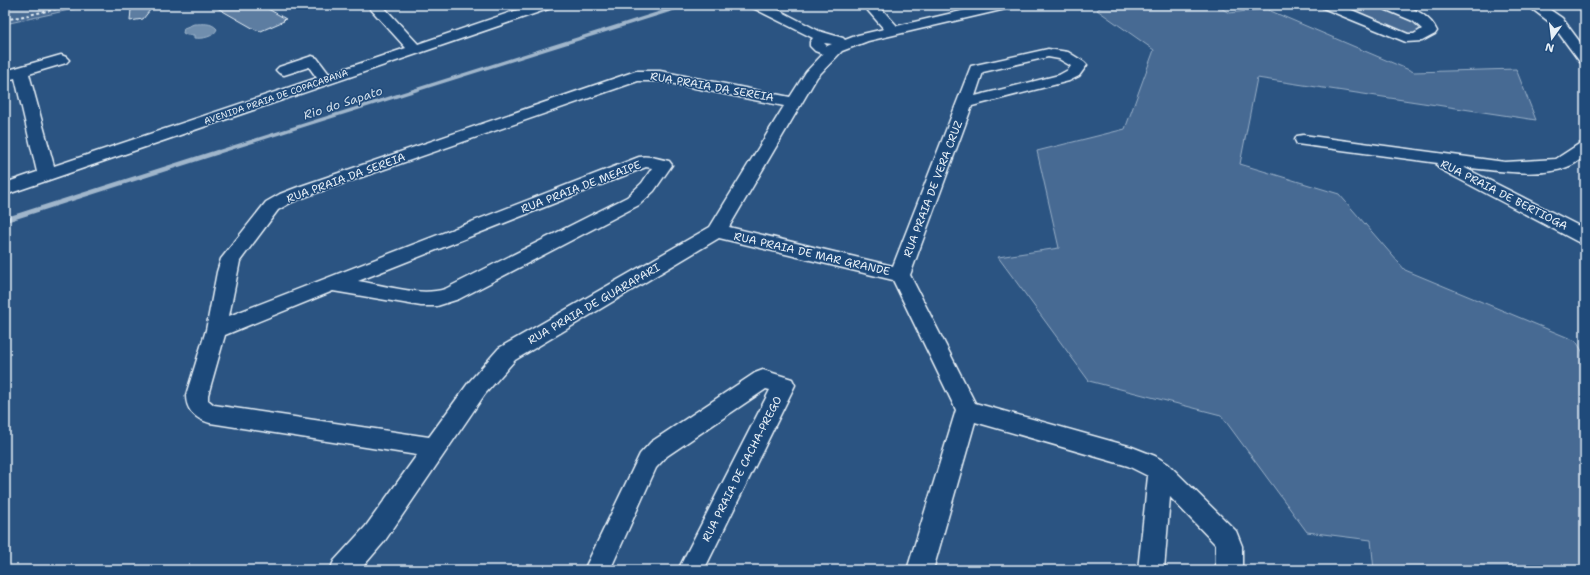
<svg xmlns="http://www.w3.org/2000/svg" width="1590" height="575" font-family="'Shantell Sans',sans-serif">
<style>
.green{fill:#476b93;stroke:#98aec6}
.water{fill:#708ead;stroke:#a0b6cb}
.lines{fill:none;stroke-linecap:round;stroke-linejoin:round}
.stream-far1{stroke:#a0b6cb;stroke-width:3.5}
.stream{stroke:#a0b6cb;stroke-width:4.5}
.building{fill:#5d7da1;stroke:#e8f1f8}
.minor-casing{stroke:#e8f1f8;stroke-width:3}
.path{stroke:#e8f1f8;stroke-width:2;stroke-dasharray:3 2.5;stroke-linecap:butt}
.minor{fill:#1f4a7a;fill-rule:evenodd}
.labels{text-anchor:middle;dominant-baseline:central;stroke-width:3;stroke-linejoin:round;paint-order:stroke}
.far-street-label{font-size:9px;fill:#e8f1f8;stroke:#1f4a7a}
.street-label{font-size:11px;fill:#e8f1f8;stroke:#1f4a7a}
.water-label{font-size:12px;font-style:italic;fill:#d0dde9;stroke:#1f4a7a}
</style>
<rect width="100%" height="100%" fill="#2b5482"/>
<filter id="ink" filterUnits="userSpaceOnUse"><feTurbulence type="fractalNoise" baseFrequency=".025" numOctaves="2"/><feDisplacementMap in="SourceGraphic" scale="8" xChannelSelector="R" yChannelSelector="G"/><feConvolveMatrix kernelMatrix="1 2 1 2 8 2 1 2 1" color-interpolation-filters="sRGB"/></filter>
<g filter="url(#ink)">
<g class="green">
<polygon points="5,5 92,5 5,24"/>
<polygon points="1104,5 1216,5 1229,13 1266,9 1414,72 1516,69 1536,120 1257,78 1240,164 1339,194 1405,270 1576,341 1585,356 1585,570 1374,570 1371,540 1307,532 1221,415 1089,381 998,257 1059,248 1037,151 1125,129 1154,50 1097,10"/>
<polygon points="1335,5 1380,5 1419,21 1424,30 1410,36"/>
</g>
<path class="water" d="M194,24C203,24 211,22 217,29C214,37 203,39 194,38V35H187L183,33L184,28Z"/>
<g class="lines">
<polyline class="stream-far1" points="215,153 686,5"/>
<polyline class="stream" points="5,220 218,152"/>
</g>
<g class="building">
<polygon points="154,5 143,19 130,21 131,9"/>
<polygon points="212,5 256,5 260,7 263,6 286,19 283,20 284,21 261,31 256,30"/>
</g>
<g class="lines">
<g class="minor-casing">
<g id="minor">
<polygon points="367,5 382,5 418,44 532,5 553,5 551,8 5,195 5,183 37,172 15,78 5,81 5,71 61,55 66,57 69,60 66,63 29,74 54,166 317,78 309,67 284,75 279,73 276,70 279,67 312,56 317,58 329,74 406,48"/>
<path d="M751,5H769L819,31L843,38L845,40L858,35L884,29L863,5H878L897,26L987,5H1012L1010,8L868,41L842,51L817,77L729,227L893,266L971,66L1048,49L1068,52L1084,62L1087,65L1079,76L1069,81L972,106L910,275L975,403L1132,447L1155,456L1168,464L1236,531L1242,546V570H1216V545L1170,497L1164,570H1138L1148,476L1128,466L975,422L933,570H907L956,410L893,280L719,238L515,360L485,394L384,542L360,570H330L334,561L366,526L417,455L210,423C196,419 186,411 186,395L206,330L217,272L221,259L266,202L280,194L298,187L636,71H660L790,97L806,72L823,54L815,51L810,46V42L813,38L753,8ZM824,43L832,44L827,46ZM1048,57L1059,59L1071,66L1068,70L1059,75L975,96L983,72ZM638,81H660L784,106L710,227L499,348L469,382L429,437L214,405L208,400V395L225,335L333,291L421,306H437L459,299L639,205L654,191L672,165L669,161C659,159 649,155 639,157L229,316L240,261L278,210L292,202L310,195ZM646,167L652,168L642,183L627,197L445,289C420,297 384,285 358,281Z"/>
<path d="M1321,5H1340L1408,34H1414L1422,29L1413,21L1382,8L1380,5C1386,5 1393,4 1399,5C1414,7 1431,17 1437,31L1435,34L1422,41L1406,42L1323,8Z"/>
<polygon points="1527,5 1543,5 1562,18 1585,49 1585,64 1580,62 1552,24"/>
<path d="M1303,135L1505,162L1556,159L1579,144L1585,143V156C1579,160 1574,165 1567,167C1541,178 1490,170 1463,167L1585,229V243L1578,242L1440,169L1437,165L1438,163L1297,144L1295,140L1297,136Z"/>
<polygon points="763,370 792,379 795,385 704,570 678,570 770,390 766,389 667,456 656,468 610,570 584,570 640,454 651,442 755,373"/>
</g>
</g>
<polyline class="path" points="5,20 75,5"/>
<use href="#minor" class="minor"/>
</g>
</g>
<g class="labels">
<g class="far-street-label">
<text transform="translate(276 97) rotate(-19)">AVENIDA PRAIA DE COPACABANA</text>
</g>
<g class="street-label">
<text transform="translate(712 87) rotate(10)">RUA PRAIA DA SEREIA</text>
<text transform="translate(346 178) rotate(-20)">RUA PRAIA DA SEREIA</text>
<text transform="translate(581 187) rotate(-21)">RUA PRAIA DE MEAIPE</text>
<text transform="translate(933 189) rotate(-69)">RUA PRAIA DE VERA CRUZ</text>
<text transform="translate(1504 195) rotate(27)">RUA PRAIA DE BERTIOGA</text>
<text transform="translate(812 254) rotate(13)">RUA PRAIA DE MAR GRANDE</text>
<text transform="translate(594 304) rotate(-30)">RUA PRAIA DE GUARAPARI</text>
<text transform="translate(742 469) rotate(-63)">RUA PRAIA DE CACHA-PREGO</text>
</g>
<g class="water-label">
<text transform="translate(343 103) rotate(-18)">Rio do Sapato</text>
</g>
</g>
<rect width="1590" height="575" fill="none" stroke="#1f4a7a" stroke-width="20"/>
<rect x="10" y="10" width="1570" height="555" fill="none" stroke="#e8f1f8" stroke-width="1.5" filter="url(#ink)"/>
<g transform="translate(1552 38) rotate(194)" stroke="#1f4a7a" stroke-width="3" paint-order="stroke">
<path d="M0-3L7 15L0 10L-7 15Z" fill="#e8f1f8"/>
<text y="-6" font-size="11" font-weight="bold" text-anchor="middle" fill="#e8f1f8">N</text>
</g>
</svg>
